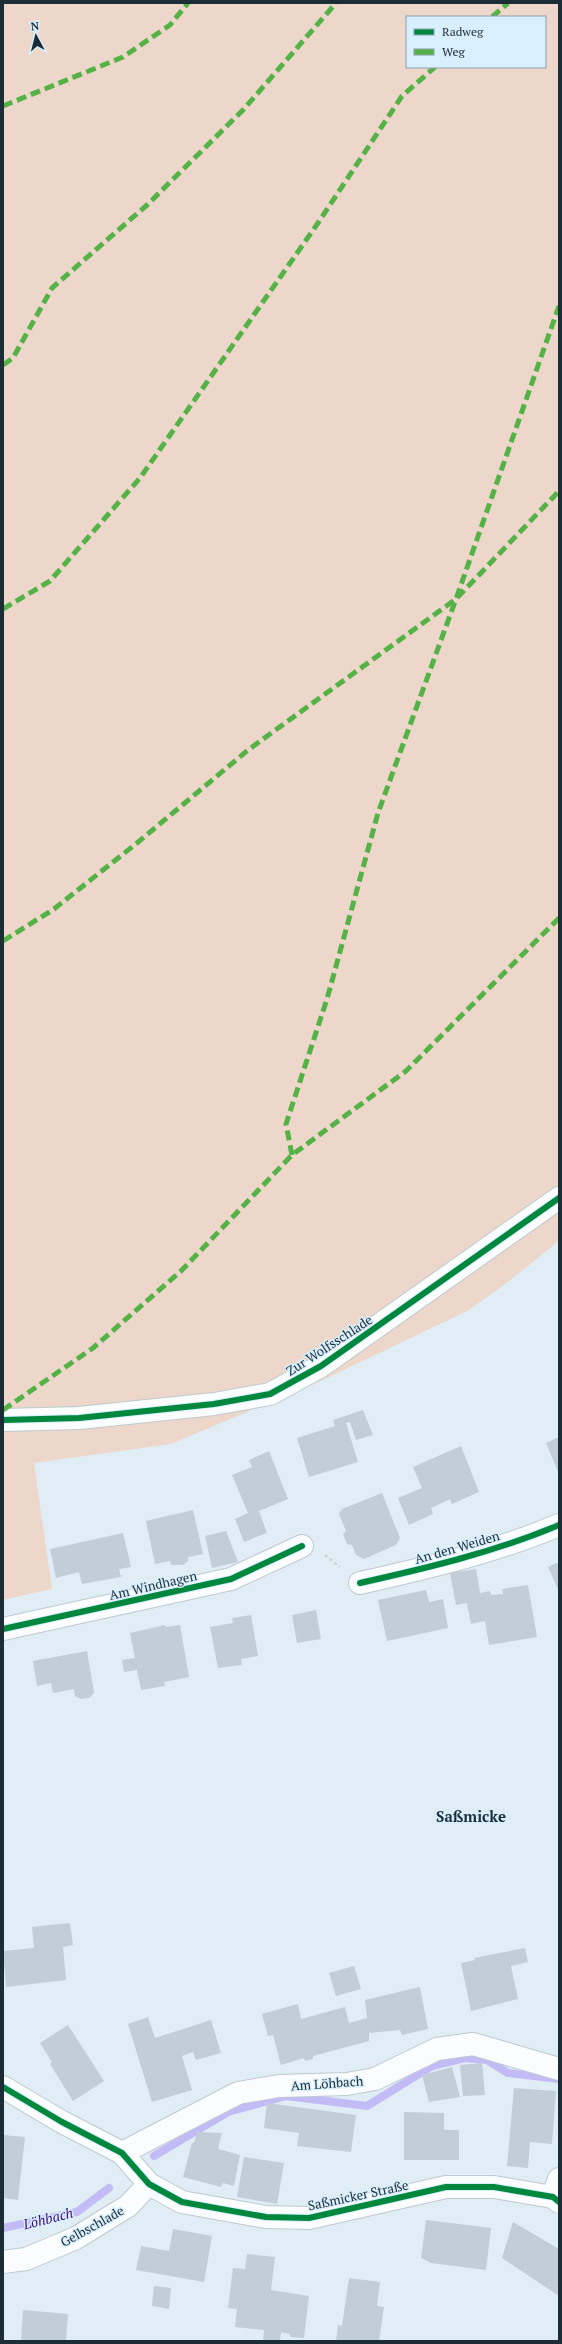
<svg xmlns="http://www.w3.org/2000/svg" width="562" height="2344" font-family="'PT Serif',serif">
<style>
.green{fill:#edd7ca;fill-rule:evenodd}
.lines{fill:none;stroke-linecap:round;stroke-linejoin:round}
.stream{stroke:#c2bbf6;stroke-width:8}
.building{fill:#c2cdd7}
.minor-casing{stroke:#bdcad1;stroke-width:24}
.path{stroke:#ced2d5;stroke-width:2.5;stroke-dasharray:3 3;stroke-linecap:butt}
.minor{stroke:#fafcfe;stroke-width:22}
.quiet{stroke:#55b246;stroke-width:5;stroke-dasharray:10 5;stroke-linecap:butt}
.cycleway-casing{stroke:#d8effd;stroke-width:8}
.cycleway{stroke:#00873e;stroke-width:6}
.labels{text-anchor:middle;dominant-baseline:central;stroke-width:3;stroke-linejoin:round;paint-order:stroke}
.street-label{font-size:13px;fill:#1d2d35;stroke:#d8effd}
.water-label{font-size:14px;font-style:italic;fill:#3e0884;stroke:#d8effd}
.quarter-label{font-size:15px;font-weight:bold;fill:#1d2d35;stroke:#d8effd}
</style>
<rect width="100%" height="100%" fill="#e0edf5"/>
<path class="green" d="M3,3H559V1241L504,1285L469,1310L321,1381L171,1444L34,1463L52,1589L3,1600ZM407,17H545V67H407Z"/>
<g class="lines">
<g class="stream">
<polyline points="154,2156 228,2112 286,2096 367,2106 432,2066 465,2058 487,2060 508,2073 559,2079"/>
<polyline points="3,2228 77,2212 109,2188"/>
</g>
</g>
<g class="building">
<polygon points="363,1410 373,1435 356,1440 350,1422 346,1423 358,1462 309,1477 297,1438 335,1426 333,1420"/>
<polygon points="559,1437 559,1474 546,1443"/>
<polygon points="461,1446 479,1492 452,1504 450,1499 431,1508 433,1514 409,1525 398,1498 422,1488 413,1467"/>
<polygon points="269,1451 288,1499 259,1511 267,1533 244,1542 235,1519 248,1513 232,1475 252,1467 249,1460"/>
<polygon points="382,1493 400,1538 396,1545 364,1559 356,1555 352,1545 347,1544 343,1534 346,1531 339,1514 342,1509"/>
<polygon points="193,1510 203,1554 188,1557 188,1561 183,1565 171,1565 170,1561 155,1564 146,1521"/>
<polygon points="226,1531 238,1562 212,1568 205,1536"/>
<polygon points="123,1533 131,1567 119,1569 121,1577 82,1584 79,1572 56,1578 50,1549"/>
<polygon points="559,1562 559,1592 548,1567"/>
<polygon points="476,1569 480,1593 490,1591 491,1595 503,1594 502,1589 528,1585 537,1637 489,1645 485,1621 471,1624 467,1603 456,1605 450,1573"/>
<polygon points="426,1590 429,1602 443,1599 448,1628 387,1641 378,1600"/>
<polygon points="316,1610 321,1639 297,1643 292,1615"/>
<polygon points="251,1615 258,1656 241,1659 242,1665 218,1668 210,1627 233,1623 232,1618"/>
<polygon points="165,1625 165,1627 180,1625 189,1677 164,1682 165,1686 141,1690 137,1670 124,1672 122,1660 135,1658 130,1633"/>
<polygon points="87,1651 93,1686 94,1693 89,1698 81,1699 75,1696 74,1689 53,1693 51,1683 37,1686 33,1661"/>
<polygon points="70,1923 73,1945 63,1947 66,1980 6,1987 3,1951 34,1948 32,1927"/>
<polygon points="525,1948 528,1962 511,1966 518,1999 471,2011 461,1963 475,1960 474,1958"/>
<polygon points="354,1966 361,1989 336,1996 329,1973"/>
<polygon points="420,1987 428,2029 402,2035 400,2030 369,2033 369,2041 313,2056 313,2059 305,2061 304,2058 281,2065 273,2035 268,2036 262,2014 298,2004 301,2019 345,2007 349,2023 367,2018 365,2000"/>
<polygon points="148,2017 155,2038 211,2020 221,2053 196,2060 193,2052 182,2056 192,2090 152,2102 128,2024"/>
<polygon points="68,2025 104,2081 73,2101 50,2064 52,2062 40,2043"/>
<polygon points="482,2063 485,2095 463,2096 460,2065"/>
<polygon points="452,2067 460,2097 429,2102 422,2075"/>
<polygon points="514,2088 556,2091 552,2144 530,2142 528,2168 507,2166"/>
<polygon points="267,2103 356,2115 351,2152 297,2146 299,2133 264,2128"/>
<polygon points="404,2112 444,2113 444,2130 459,2130 459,2160 404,2160"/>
<polygon points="197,2132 222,2133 218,2149 240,2155 234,2186 223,2183 221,2187 183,2177 192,2143 194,2143"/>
<polygon points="3,2135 25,2137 18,2200 3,2198"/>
<polygon points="244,2157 284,2163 277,2204 237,2197"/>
<polygon points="426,2220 491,2228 486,2270 431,2263 421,2258"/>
<polygon points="513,2222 559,2249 559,2296 502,2258"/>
<polygon points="173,2229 212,2236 204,2282 136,2270 141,2246 169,2251"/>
<polygon points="247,2254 275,2257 271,2290 309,2296 304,2338 290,2337 290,2334 281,2332 280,2341 263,2341 264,2330 235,2327 237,2309 228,2308 233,2268 245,2269"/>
<polygon points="349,2278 380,2282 377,2306 384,2307 379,2341 336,2341 338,2325 342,2326"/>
<polygon points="154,2286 171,2288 169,2309 152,2306"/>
<polygon points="23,2310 68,2314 66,2341 21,2341"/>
</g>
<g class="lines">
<g class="minor-casing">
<g id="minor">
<polyline points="3,1420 79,1418 214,1404 270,1394 321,1366 559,1198"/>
<path d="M360,1583C427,1568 495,1552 559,1525"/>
<polyline points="3,1629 231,1579 302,1546"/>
<polyline points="3,2087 62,2122 122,2153 149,2184 182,2202 266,2217 309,2218 446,2187 494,2187 553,2197 559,2202"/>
<polyline points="122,2153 238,2093 279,2086 347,2084 375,2079 437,2049 473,2044 559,2069"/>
<polyline points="553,2197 559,2179"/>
<polyline points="3,2262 26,2259 76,2238 128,2206 149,2184"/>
</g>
</g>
<polyline class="path" points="325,1555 340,1567"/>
<use href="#minor" class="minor"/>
<g class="quiet">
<polyline points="492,17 508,3"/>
<polyline points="3,106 123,57 170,25 188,3"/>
<polyline points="3,365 13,358 52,288 147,205 243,110 336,3"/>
<polyline points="3,609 50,581 140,478 318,223 402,96 435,67"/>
<polyline points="3,941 54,909 137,843 248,750 456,599 559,491"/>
<polyline points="292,1155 286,1124 327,999 378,813 456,599 559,306"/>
<polyline points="3,1410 93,1348 181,1271 292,1155 406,1071 559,918"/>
</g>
<g class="cycleway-casing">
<g id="cycleway">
<polyline points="3,1420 79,1418 214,1404 270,1394 321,1366 559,1198"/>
<path d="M360,1583C427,1568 495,1552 559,1525"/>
<polyline points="3,1629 231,1579 302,1546"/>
<polyline points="3,2087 62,2122 122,2153 149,2184 182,2202 266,2217 309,2218 446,2187 494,2187 553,2197 559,2202"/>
</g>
</g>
<use href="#cycleway" class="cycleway"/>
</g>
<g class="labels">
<g class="street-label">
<text transform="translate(329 1345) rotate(-33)">Zur Wolfsschlade</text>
<text transform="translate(457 1547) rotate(-16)">An den Weiden</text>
<text transform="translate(153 1585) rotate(-13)">Am Windhagen</text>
<text transform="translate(327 2083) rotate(-4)">Am Löhbach</text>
<text transform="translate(358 2195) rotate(-12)">Saßmicker Straße</text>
<text transform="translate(92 2226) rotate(-29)">Gelbschlade</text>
</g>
<g class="water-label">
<text transform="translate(48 2218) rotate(-14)">Löhbach</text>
</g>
<g class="quarter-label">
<text x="471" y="1816">Saßmicke</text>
</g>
</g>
<rect width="562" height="2344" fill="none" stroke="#1d2d35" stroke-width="8"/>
<rect x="406" y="16" width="140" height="52" fill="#d8effd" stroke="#8da1ad"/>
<rect x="414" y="29" width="20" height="6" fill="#00873e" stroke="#8da1ad"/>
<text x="442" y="36" font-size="12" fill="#1d2d35">Radweg</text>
<rect x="414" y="49" width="20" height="6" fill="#55b246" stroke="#8da1ad"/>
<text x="442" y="56" font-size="12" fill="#1d2d35">Weg</text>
<g transform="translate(36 36) rotate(353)" stroke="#d8effd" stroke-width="3" paint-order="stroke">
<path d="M0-3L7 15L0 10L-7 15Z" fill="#1d2d35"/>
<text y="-6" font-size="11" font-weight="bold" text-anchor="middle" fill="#1d2d35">N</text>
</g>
</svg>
